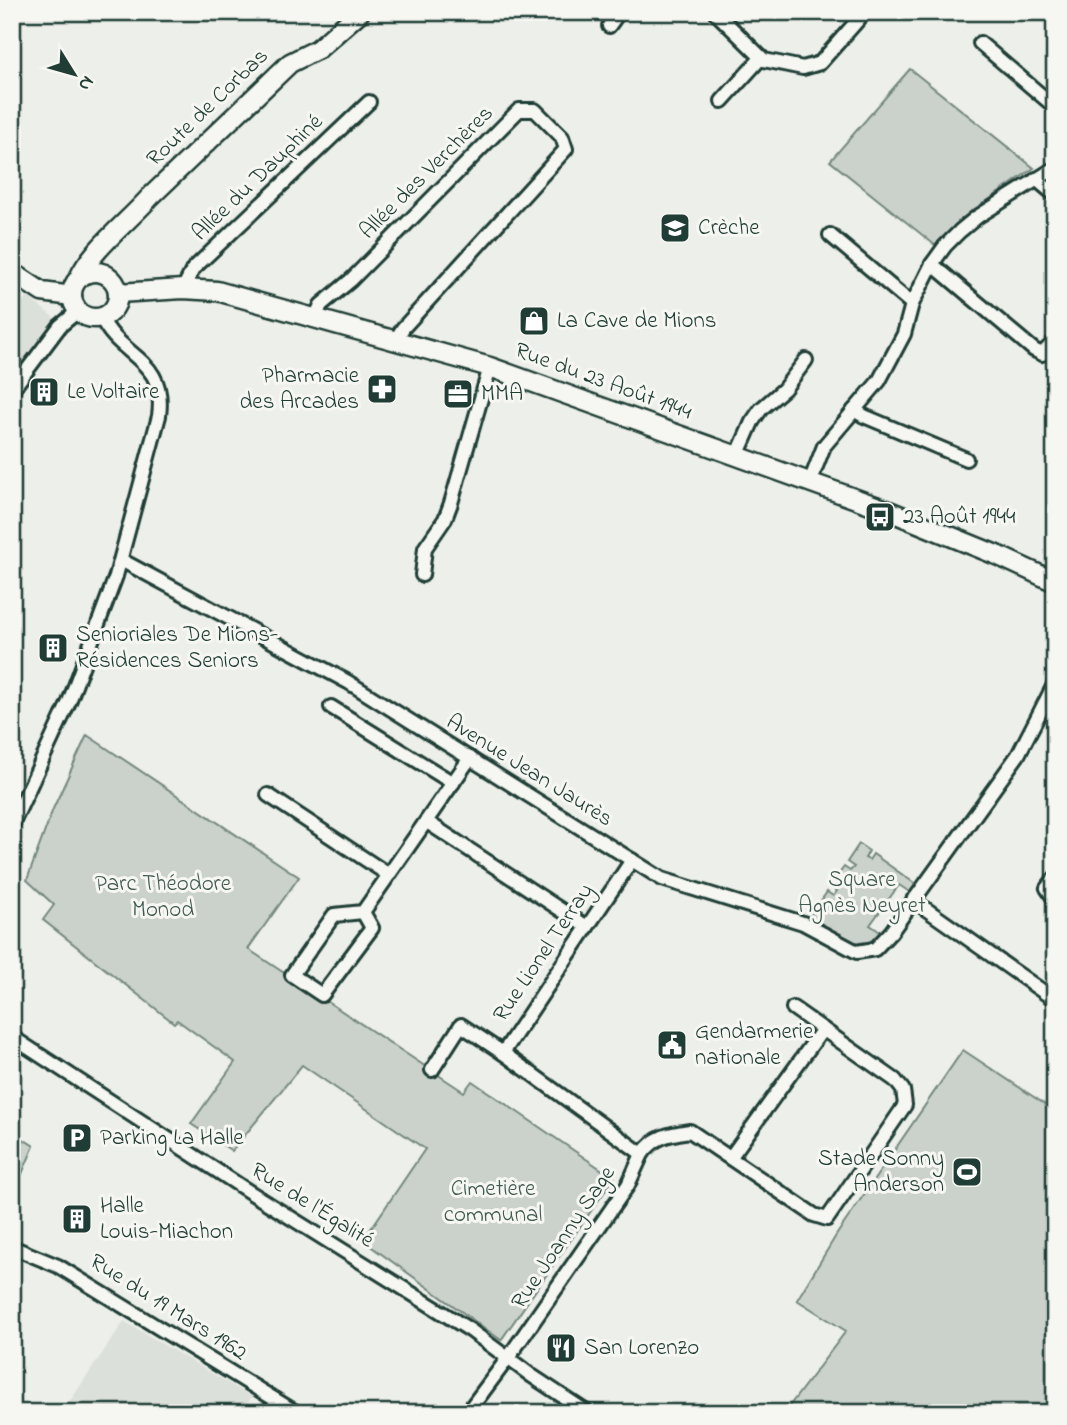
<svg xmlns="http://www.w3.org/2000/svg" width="1067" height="1425" font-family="'Indie Flower',sans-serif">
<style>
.built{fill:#dce0db}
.green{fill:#cbd2cc;stroke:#758880;stroke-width:2}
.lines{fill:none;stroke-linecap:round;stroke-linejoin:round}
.street-casing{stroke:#1f3d34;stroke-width:18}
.secondary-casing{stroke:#1f3d34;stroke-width:23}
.street{stroke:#f6f6f2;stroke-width:12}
.secondary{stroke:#f6f6f2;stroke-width:18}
.labels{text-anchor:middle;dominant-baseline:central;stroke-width:6;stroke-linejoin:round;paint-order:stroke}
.street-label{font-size:23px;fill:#1f3d34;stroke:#f6f6f2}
.poi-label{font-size:23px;fill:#1f3d34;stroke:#f6f6f2;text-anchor:start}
.park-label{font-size:23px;fill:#415b52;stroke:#f6f6f2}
</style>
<rect width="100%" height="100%" fill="#edefea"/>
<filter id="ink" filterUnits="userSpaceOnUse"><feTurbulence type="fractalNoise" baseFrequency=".0143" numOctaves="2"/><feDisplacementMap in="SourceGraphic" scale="14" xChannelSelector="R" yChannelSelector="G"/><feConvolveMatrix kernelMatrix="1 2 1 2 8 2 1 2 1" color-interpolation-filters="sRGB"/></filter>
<g filter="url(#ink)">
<g class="built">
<polygon points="27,296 57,320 16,374 12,372 12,314"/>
<polygon points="124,1321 252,1397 241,1413 62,1413"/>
</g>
<g class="green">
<polygon points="910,69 1034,168 964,217 936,246 830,161"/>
<polygon points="87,735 299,877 248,949 464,1092 472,1081 614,1178 501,1340 369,1245 364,1239 425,1149 302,1065 232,1151 191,1124 235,1062 177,1020 174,1023 43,920 54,905 27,880 53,809"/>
<path d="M859,844L869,851L865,858L869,860L873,854L917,885L911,893L899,885L870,925L882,933C860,958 831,929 809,918L827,892L833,896L837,891L830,886L844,867L850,871L854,867L847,862Z"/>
<polygon points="963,1050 1055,1111 1055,1413 784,1413 846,1331 797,1300 837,1234"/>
<polygon points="12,1132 34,1146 12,1197"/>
</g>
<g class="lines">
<g class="street-casing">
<g id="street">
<polyline points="715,12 764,60 803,68 820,63 865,12"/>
<polyline points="609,26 619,12"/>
<polyline points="980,43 1055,107"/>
<polyline points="722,101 761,58"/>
<polyline points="1036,179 1055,195"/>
<polyline points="830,235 912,304"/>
<polyline points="932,264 1034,350 1042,354 1055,341"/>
<polyline points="183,289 193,269 369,102"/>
<polyline points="315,318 321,305 351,280 519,110 535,110 562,137 566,149 403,328 395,341"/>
<polyline points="12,390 60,326 78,311"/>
<polyline points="854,410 864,416 966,459"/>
<polyline points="737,456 752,422 761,409 784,389 806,360"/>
<polyline points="810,482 824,446 879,381 904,334 912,304 932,264 945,246 960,231 977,217 1055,168"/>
<polyline points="121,560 348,682 662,879 803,923 857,952 875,949 891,932 1018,755 1055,683"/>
<polyline points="422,575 425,548 445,519 451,503 490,367"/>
<polyline points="331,707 453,783"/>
<polyline points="268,795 389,875"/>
<polyline points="427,822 587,927"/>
<path d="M12,825L69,702L116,576L159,416C167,357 120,359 101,317"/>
<polyline points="1055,878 1047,888 1055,900"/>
<polyline points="913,900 1055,1000"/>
<polyline points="363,912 372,928 322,995 292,975 334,915 363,912 470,758"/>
<polyline points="12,1037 248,1191 470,1330 532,1376 588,1413"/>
<polyline points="432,1070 461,1025 503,1053 632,860"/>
<path d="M642,1154C655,1136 669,1134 690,1131L814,1215L827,1219L905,1105L903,1090L895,1080L793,1008"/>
<polyline points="730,1158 823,1029"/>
<polyline points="12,1247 58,1266 297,1413"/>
<polyline points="467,1413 508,1358 628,1185 642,1154 503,1053"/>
</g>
</g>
<g class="secondary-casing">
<g id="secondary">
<circle cx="95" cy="295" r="23"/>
<polyline points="12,272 42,292 72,296"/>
<path d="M79,278C91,250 129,221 150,197L290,63L318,49L360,12"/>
<polyline points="118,293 183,289 217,291 490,367 884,509 999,556 1055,582"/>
</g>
</g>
<use href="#street" class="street"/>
<use href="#secondary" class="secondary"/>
</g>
</g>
<defs>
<g id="school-square" transform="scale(1.575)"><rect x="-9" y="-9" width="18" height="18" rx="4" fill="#1f3d34" stroke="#f6f6f2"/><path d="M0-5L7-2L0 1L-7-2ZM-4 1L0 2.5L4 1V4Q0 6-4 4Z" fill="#fff"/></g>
<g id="shop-square" transform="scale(1.575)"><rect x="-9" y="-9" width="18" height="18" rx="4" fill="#1f3d34" stroke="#f6f6f2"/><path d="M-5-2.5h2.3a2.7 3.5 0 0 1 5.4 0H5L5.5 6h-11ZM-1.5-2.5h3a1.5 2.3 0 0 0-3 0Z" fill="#fff"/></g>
<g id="pharmacy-square" transform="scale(1.575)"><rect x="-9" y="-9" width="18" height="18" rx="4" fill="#1f3d34" stroke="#f6f6f2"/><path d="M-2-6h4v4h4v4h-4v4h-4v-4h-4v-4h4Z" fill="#fff"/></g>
<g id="building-square" transform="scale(1.575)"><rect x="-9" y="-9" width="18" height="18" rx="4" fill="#1f3d34" stroke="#f6f6f2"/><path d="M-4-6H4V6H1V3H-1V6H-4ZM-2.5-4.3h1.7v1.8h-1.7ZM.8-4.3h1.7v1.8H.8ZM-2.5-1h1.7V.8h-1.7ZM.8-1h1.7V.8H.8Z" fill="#fff"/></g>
<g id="office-square" transform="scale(1.575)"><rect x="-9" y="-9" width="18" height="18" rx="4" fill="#1f3d34" stroke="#f6f6f2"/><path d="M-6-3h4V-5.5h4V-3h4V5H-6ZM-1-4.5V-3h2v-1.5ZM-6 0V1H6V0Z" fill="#fff"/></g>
<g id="bus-square" transform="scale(1.575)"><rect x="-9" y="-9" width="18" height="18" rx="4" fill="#1f3d34" stroke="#f6f6f2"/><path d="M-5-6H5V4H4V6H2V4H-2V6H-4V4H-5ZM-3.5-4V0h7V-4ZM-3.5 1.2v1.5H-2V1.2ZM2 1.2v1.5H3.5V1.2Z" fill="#fff"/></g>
<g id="civic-square" transform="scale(1.575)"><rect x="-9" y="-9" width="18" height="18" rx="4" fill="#1f3d34" stroke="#f6f6f2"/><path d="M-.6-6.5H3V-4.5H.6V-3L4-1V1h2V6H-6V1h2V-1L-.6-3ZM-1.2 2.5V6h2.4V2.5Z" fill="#fff"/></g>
<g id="parking-square" transform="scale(1.575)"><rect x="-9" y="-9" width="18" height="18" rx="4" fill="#1f3d34" stroke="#f6f6f2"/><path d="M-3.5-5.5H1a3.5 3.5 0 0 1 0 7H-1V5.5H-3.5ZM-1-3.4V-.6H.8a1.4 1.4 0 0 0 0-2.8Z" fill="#fff"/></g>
<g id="stadium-square" transform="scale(1.575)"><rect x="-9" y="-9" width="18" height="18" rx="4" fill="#1f3d34" stroke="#f6f6f2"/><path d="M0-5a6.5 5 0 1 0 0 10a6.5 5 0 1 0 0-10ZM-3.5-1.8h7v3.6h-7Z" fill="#fff"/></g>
<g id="restaurant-square" transform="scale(1.575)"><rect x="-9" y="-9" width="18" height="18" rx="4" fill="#1f3d34" stroke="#f6f6f2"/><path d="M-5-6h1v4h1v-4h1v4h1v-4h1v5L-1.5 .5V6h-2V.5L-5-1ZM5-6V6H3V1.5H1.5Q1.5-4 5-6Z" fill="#fff"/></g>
</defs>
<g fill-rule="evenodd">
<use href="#school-square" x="675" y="228"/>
<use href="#shop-square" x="534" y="321"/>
<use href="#pharmacy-square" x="382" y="389"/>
<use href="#building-square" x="44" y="392"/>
<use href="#office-square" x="458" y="394"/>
<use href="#bus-square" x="880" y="517"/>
<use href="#building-square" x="53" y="648"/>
<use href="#civic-square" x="672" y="1045"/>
<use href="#parking-square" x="77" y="1138"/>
<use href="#stadium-square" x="967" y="1172"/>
<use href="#building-square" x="77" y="1219"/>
<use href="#restaurant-square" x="561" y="1348"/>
</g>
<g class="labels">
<g class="street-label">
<text transform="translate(208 108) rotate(-44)">Route de Corbas</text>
<text transform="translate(427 173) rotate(-45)">Allée des Verchères</text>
<text transform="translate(258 178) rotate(-44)">Allée du Dauphiné</text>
<text transform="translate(603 382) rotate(20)">Rue du 23 Août 1944</text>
<text transform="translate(529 771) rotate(32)">Avenue Jean Jaurès</text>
<text transform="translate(544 953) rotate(-56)">Rue Lionel Terray</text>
<text transform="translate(312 1206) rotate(32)">Rue de l'Égalité</text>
<text transform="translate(564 1238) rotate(-56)">Rue Joanny Sage</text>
<text transform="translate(168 1308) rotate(32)">Rue du 19 Mars 1962</text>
</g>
<g class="poi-label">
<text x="698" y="228">Crèche</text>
<text x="557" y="321">La Cave de Mions</text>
<text x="359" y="376" text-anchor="end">Pharmacie<tspan x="359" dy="26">des Arcades</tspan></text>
<text x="67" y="392">Le Voltaire</text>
<text x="481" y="394">MMA</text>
<text x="903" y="517">23 Août 1944</text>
<text x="76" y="635">Senioriales De Mions-<tspan x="76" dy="26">Résidences Seniors</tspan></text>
<text x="695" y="1032">Gendarmerie<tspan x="695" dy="26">nationale</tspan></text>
<text x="100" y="1138">Parking La Halle</text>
<text x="944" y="1159" text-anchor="end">Stade Sonny<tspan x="944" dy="26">Anderson</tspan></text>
<text x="100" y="1206">Halle<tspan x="100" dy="26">Louis-Miachon</tspan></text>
<text x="584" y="1348">San Lorenzo</text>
</g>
<g class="park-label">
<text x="862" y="880">Square<tspan x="862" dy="26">Agnès Neyret</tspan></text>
<text x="163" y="884">Parc Théodore<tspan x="163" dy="26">Monod</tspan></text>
<text x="493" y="1189">Cimetière<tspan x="493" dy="26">communal</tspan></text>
</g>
</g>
<rect width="1067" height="1425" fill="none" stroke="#f6f6f2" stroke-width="42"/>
<rect x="21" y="21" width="1025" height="1383" fill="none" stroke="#1f3d34" stroke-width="2.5" filter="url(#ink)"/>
<g transform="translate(74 74) rotate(127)" stroke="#f6f6f2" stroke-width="5" paint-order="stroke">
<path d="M0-5L12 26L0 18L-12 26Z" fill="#1f3d34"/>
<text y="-10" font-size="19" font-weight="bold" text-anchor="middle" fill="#1f3d34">N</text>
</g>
</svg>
